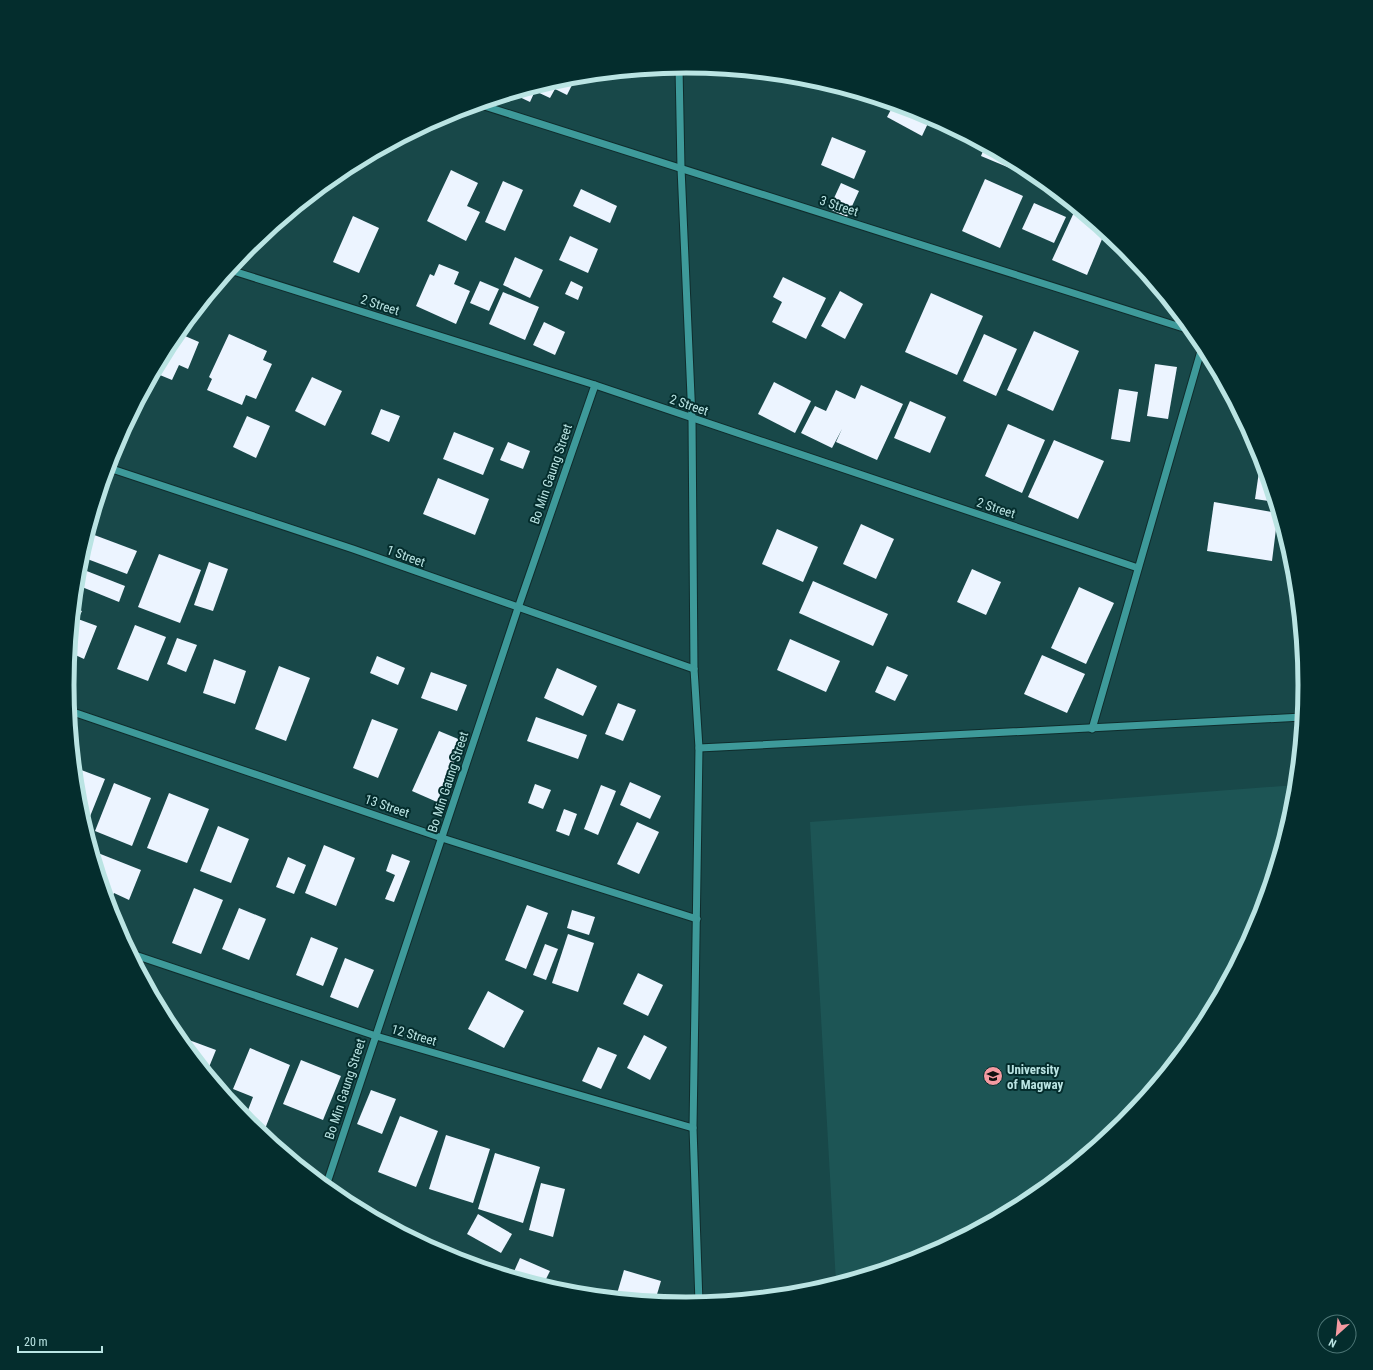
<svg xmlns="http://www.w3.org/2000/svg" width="1373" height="1370" font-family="'Roboto Condensed',sans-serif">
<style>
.built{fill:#1d5555}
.building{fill:#ecf4ff}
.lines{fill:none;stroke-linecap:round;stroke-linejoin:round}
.minor-casing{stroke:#0f2c2c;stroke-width:9}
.minor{stroke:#3e9a9a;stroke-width:7}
.labels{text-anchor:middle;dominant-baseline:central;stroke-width:4;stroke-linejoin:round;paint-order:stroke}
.street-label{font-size:13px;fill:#bae4e3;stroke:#042d2d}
.poi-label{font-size:13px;font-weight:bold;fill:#bae4e3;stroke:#042d2d;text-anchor:start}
.rim{fill:none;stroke:#bae4e3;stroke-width:5}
</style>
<rect width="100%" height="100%" fill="#184849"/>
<polygon class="built" points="1296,785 1294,806 1258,922 1201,1029 1124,1123 1030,1200 923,1257 836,1283 810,822"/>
<g class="building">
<polygon points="576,77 567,95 555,89 550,98 535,91 530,102 513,94 566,78"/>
<polygon points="513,94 509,102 501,98"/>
<polygon points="894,104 931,117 922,136 887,117"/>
<polygon points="832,137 866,151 854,179 821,165"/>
<polygon points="985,146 1021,166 1019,172 981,156"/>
<polygon points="451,170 478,183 467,206 480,212 466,241 427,221"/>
<polygon points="985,179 1023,196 1000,248 962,231"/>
<polygon points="503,181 523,190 505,231 485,222"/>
<polygon points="841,183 859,191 847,217 829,209"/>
<polygon points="581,189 617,206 610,223 573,206"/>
<polygon points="1034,203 1066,217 1054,243 1022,229"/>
<polygon points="1076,208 1105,232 1087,275 1052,260"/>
<polygon points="353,216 379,228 359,273 333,262"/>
<polygon points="570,236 598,249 588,273 559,260"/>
<polygon points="515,257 543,270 530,298 503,285"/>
<polygon points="439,264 459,272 454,284 470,291 456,324 416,306 430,274 434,276"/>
<polygon points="783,277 826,298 806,339 772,322 782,302 773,297"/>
<polygon points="480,281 499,289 489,311 470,303"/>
<polygon points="571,281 583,287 578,300 565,294"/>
<polygon points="840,291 863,304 845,339 821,326"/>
<polygon points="503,292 539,307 525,340 489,324"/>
<polygon points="931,293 983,316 957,375 905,352"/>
<polygon points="544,322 565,332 555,355 533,345"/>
<polygon points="1034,331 1079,351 1053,411 1007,390"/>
<polygon points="178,333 199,342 188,369 179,365 172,380 155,373 172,341"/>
<polygon points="229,334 267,351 263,360 272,364 256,399 246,395 242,405 207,390 212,379 209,377"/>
<polygon points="984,334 1017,349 996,396 963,381"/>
<polygon points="1155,364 1177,367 1168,419 1147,416"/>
<polygon points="312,377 342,391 325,426 295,411"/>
<polygon points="774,382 811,401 795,433 758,414"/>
<polygon points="861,385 903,404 877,460 836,442 842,429 832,448 801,433 815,406 826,411 836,390 855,399"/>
<polygon points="1119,389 1138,392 1130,442 1111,439"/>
<polygon points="910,401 946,417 930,453 894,438"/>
<polygon points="381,409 400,416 389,442 371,434"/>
<polygon points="247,416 270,426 256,458 233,447"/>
<polygon points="1008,424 1045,440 1022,493 985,476"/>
<polygon points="454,432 494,448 483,475 443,459"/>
<polygon points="1054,440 1104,461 1078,519 1028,497"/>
<polygon points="508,442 530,451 523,469 500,460"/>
<polygon points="1261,458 1275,502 1255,499"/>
<polygon points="438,478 489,499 475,535 423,514"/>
<polygon points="1214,502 1278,513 1272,561 1207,551"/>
<polygon points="861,524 894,539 876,579 843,564"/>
<polygon points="777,529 818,547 803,582 762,564"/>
<polygon points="89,533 137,551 127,574 82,557"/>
<polygon points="159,554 201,570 180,623 138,607"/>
<polygon points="209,562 228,569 213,611 194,605"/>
<polygon points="79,568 125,586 119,602 77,585"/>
<polygon points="972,569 1001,582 986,615 957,602"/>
<polygon points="813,581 888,614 873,646 799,613"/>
<polygon points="1079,587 1114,603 1086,664 1051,648"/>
<polygon points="75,608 82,611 78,619 97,626 84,659 71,653"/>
<polygon points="135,625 166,637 148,681 117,669"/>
<polygon points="177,638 197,645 186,672 167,664"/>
<polygon points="790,639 840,661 826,692 777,670"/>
<polygon points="1042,655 1085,674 1067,713 1024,694"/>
<polygon points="377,656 405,668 398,685 370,673"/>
<polygon points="214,659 246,671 235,704 203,693"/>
<polygon points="279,666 310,678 286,741 255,729"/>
<polygon points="887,666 908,675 895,701 875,692"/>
<polygon points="557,668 597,686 583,716 544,698"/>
<polygon points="431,672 467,685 457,711 421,698"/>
<polygon points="618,703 636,710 623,741 605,734"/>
<polygon points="536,717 587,735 578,759 527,741"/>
<polygon points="372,719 398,729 378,778 353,768"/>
<polygon points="439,731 463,741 437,802 412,791"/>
<polygon points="76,768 105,779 87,824 84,822 79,806"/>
<polygon points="630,782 661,796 650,819 620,805"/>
<polygon points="114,783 151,798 132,846 95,831"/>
<polygon points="535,784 551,790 543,809 528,803"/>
<polygon points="601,785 616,791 598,835 584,829"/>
<polygon points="169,793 209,809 187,863 147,848"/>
<polygon points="564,809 577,814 569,836 556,831"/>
<polygon points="637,822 659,832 639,874 617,864"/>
<polygon points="218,826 249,839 231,883 200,871"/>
<polygon points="324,845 355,858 336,906 305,893"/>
<polygon points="98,853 141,870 129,900 114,893 110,902 108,902 96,860"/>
<polygon points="392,854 410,861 394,902 385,899 395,875 386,871"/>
<polygon points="288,857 306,865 294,894 276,887"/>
<polygon points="194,888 223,900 201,954 172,943"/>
<polygon points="527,905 548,913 526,969 505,960"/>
<polygon points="239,908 266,919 249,960 222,949"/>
<polygon points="572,910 595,917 589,935 567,928"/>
<polygon points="568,934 594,943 578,992 552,983"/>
<polygon points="311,937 338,948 323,986 296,975"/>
<polygon points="545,944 558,949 546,980 533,975"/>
<polygon points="345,958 374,970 358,1008 330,997"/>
<polygon points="638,973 663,985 648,1016 623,1004"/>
<polygon points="488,991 524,1011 504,1048 468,1029"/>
<polygon points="644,1035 667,1047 650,1080 627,1068"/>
<polygon points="189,1040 216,1050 207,1072 186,1046"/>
<polygon points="598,1047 617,1055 601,1089 582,1081"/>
<polygon points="250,1048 290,1065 263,1134 245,1118 253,1097 233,1089"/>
<polygon points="301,1060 341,1076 323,1120 283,1104"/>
<polygon points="371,1090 396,1099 382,1134 357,1124"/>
<polygon points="400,1116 438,1131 416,1187 378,1172"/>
<polygon points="446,1135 490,1149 473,1203 429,1189"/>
<polygon points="495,1153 540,1167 523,1223 478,1209"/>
<polygon points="541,1183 565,1189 553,1237 529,1230"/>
<polygon points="478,1214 512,1234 501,1253 467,1234"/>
<polygon points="520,1258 550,1271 543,1285 512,1276"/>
<polygon points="624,1270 661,1281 655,1301 616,1297"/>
</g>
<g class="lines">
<g class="minor-casing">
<g id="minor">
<polyline points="679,67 681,168 692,419 694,669 699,748 693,1128 699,1303"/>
<polyline points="478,104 1193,331"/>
<polyline points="230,270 595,385 1138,568"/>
<polyline points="109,468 353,549 694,669"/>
<polyline points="70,711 442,838 697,919"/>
<polyline points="1092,729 1203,344"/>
<polyline points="699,748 1302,717"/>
<polyline points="132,954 376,1036 693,1128"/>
<polyline points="326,1186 518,608 595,385"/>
</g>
</g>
<use href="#minor" class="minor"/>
</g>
<defs>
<g id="university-disc" transform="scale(1)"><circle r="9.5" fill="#f49aa1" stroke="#042d2d"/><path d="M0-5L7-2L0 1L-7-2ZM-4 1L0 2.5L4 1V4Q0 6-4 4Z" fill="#111"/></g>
</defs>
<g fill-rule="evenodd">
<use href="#university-disc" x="993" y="1076"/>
</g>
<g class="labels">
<g class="street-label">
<text transform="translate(839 206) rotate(18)">3 Street</text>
<text transform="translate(380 305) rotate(18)">2 Street</text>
<text transform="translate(689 405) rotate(19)">2 Street</text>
<text transform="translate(551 474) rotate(-71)">Bo Min Gaung Street</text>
<text transform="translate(996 508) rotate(18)">2 Street</text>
<text transform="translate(406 556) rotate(20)">1 Street</text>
<text transform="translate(448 782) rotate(-72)">Bo Min Gaung Street</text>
<text transform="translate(387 806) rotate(19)">13 Street</text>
<text transform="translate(414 1035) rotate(16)">12 Street</text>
<text transform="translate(345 1089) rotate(-72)">Bo Min Gaung Street</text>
</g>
<g class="poi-label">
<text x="1007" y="1069">University<tspan x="1007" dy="15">of Magway</tspan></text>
</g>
</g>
<path d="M0 0H1373V1370H0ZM74 685a612 612 0 1 1 1224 0a612 612 0 1 1-1224 0Z" fill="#042d2d" fill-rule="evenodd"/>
<path class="rim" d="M74 685a612 612 0 1 1 1224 0a612 612 0 1 1-1224 0Z"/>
<g transform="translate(1337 1334) rotate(207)"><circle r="19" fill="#042d2d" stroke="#4d7676"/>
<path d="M0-3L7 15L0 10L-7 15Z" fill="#f49aa1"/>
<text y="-6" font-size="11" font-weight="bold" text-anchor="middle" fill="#bae4e3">N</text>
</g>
<path d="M18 1346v6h84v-6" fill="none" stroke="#bae4e3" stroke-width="2"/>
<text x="24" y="1346" font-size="12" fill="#bae4e3" stroke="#042d2d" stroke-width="3" paint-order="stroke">20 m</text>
</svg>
